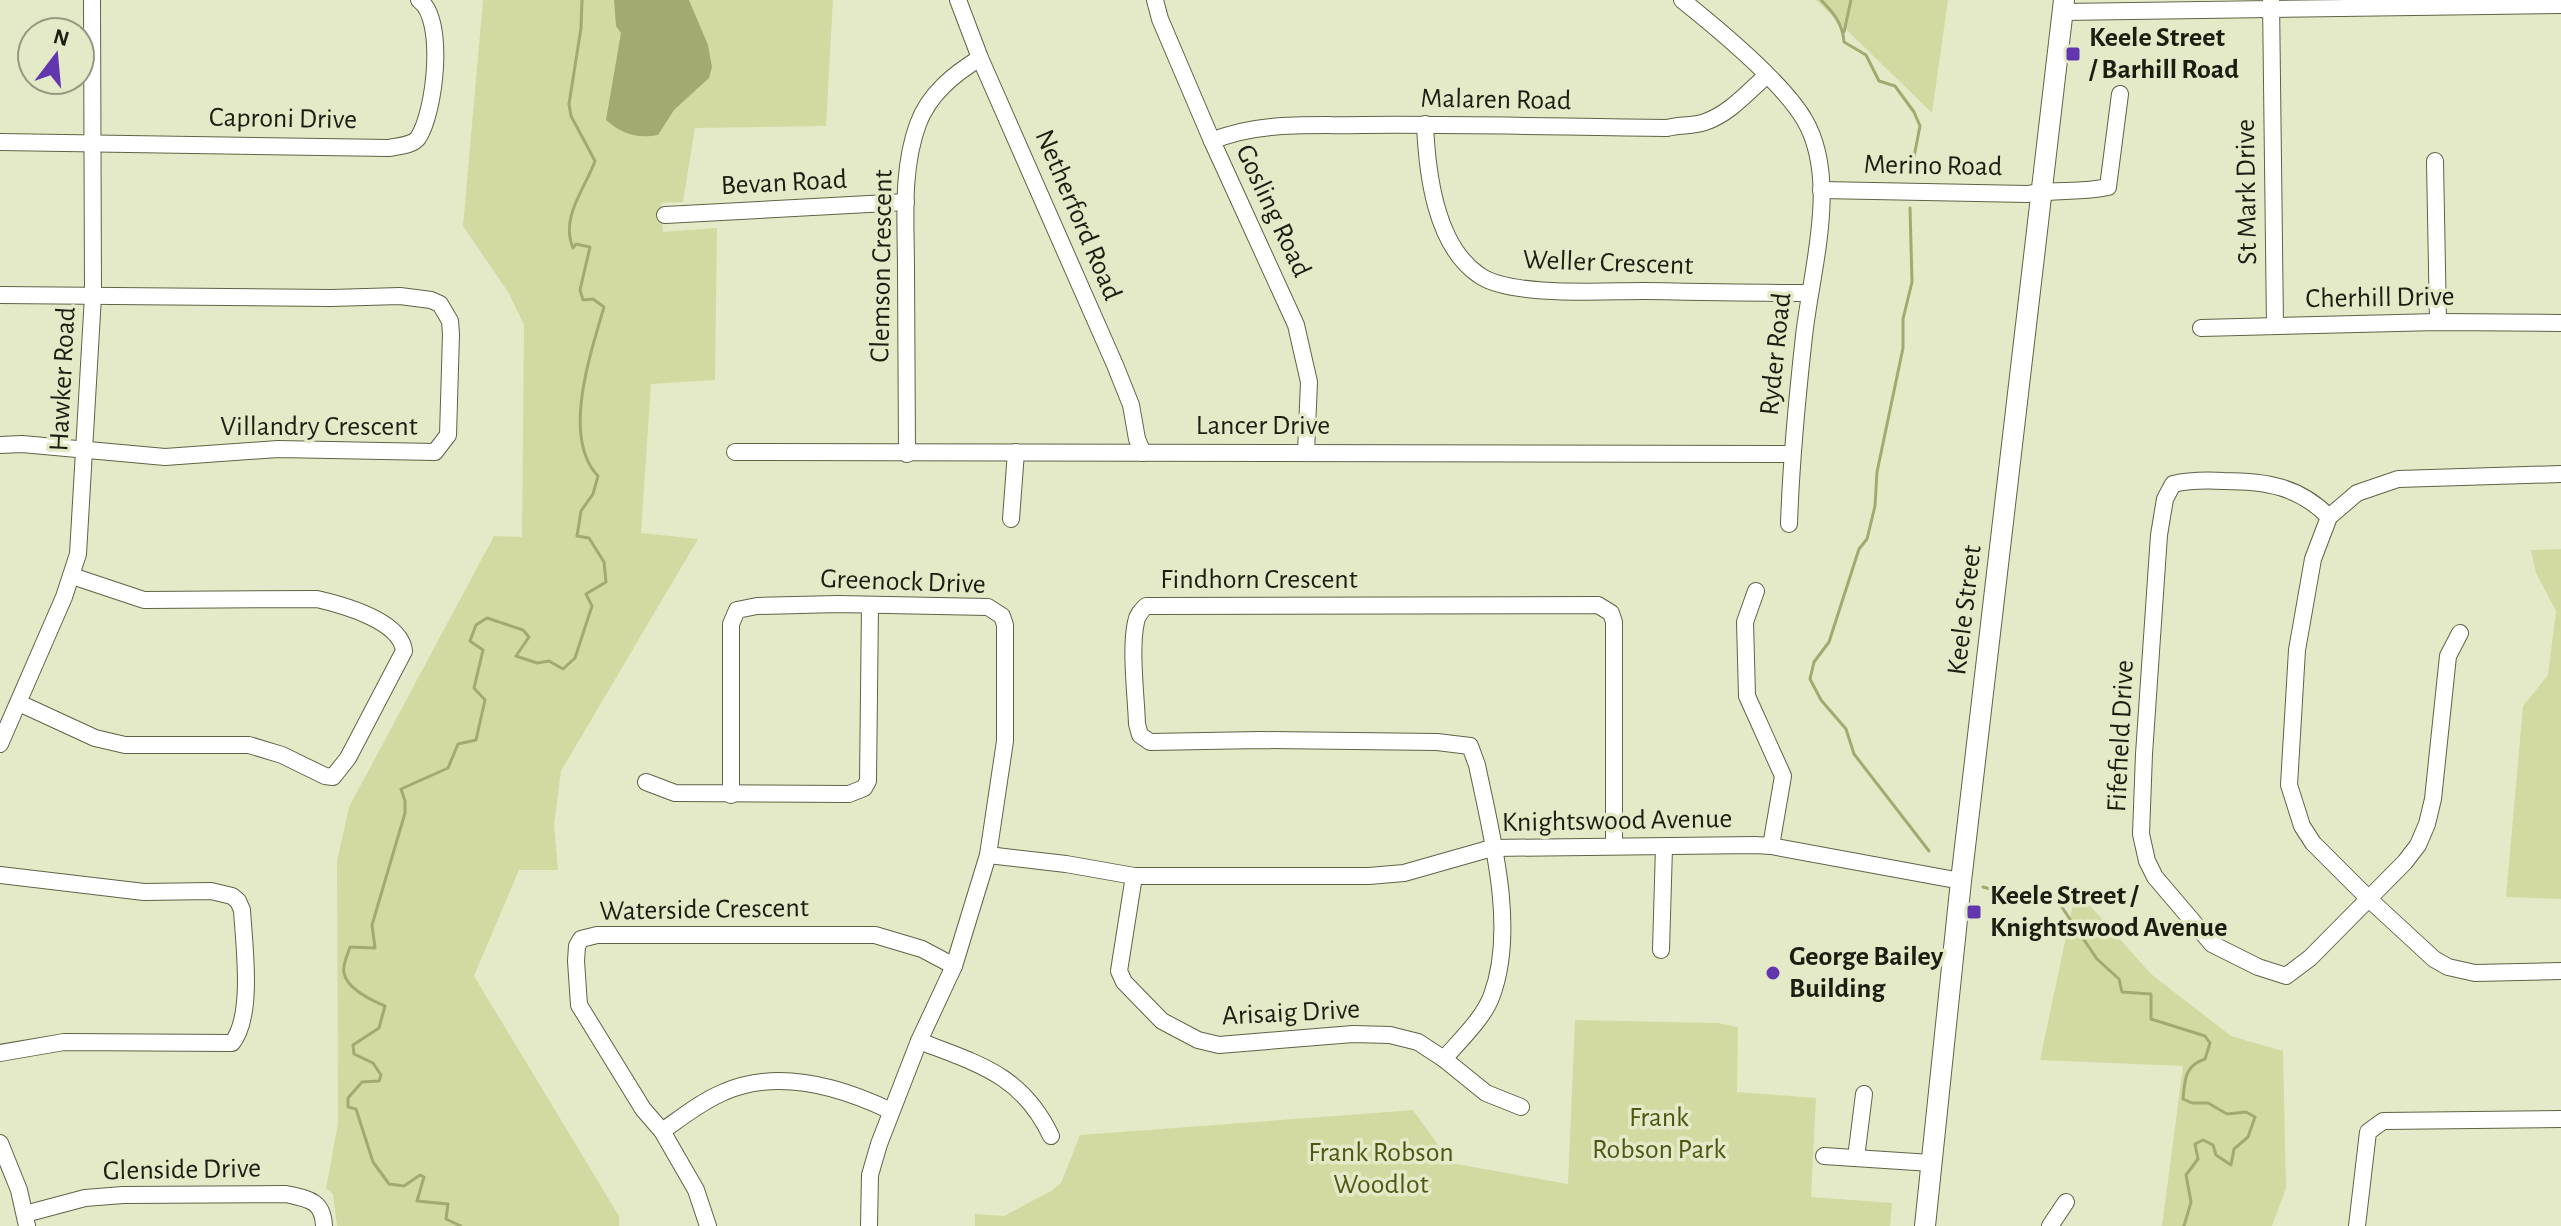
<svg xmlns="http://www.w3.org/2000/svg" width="2561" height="1226" font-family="'Alegreya Sans',sans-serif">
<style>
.green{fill:#d3daa1}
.water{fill:#a3aa70}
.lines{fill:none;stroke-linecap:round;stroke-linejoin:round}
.stream{stroke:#a3aa70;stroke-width:3}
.minor-casing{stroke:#5f6346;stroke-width:18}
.major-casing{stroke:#5f6346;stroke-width:22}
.minor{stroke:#fff;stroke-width:16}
.major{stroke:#fff;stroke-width:20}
.poi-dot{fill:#6136ae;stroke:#e4eac8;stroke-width:3}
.labels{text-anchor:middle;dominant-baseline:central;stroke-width:7;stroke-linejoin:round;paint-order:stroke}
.poi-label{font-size:28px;font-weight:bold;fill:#1c1e12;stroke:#e4eac8;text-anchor:start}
.street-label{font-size:28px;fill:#1c1e12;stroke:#e4eac8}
.park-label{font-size:28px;fill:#505613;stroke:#e4eac8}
</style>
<rect width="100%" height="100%" fill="#e4eac8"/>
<g class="green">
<polygon points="483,0 833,0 826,126 695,128 683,202 661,203 663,232 717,228 715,380 651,384 641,533 698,539 561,771 554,825 558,870 519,870 474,976 619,1216 619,1226 337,1226 333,1194 326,1188 338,1124 337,861 349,807 494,536 522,537 524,325 508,292 463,226"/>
<polygon points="1816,0 1948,0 1932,113"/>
<polygon points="2561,549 2561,899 2506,897 2523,706 2548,675 2556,611 2536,573 2531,550"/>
<polygon points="2076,890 2151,974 2231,1036 2283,1051 2286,1188 2272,1226 2162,1226 2183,1066 2040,1060"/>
<polygon points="1575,1020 1718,1023 1738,1027 1737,1092 1816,1098 1811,1197 1892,1203 1890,1226 975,1226 975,1214 1004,1216 1051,1191 1061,1183 1080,1135 1375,1113 1413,1110 1451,1163 1568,1184"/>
</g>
<path class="water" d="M614,0H689L708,45L712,67L709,78L674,110L658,135C637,139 622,134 606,120L621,33L616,26Z"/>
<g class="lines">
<g class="stream">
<path d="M1821,0C1833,12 1843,24 1844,42L1866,55L1879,81L1895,86L1914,112L1920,126L1912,167"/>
<polyline points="1844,32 1851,0"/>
<polyline points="1910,208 1912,282 1903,319 1903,348 1877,472 1875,506 1867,539 1859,549 1829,642 1814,662 1810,679 1821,700 1846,729 1854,754 1929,851"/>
<path d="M1983,887L2022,898L2057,900L2097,959L2119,979L2122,992L2151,994V1019L2205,1036L2210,1043L2205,1059C2184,1066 2185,1080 2183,1099L2192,1103H2208L2227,1114L2246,1112L2255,1117L2248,1137L2234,1149L2231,1165L2216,1155L2213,1145L2203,1140L2195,1144L2198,1159L2186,1175L2191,1202L2184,1226"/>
<path d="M461,1226L446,1219L448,1204L417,1201L424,1177L420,1175L404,1186L389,1184L373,1162L356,1109L348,1107V1098L362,1082L379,1081L381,1075L373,1063L354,1054L353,1045L379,1028L385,1006C371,1000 347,989 344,973C342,965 348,954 350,947L375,948L372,925L405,813V801L401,789L448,768L458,744L476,740L485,700L474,688L483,650L470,641L476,625L487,618L523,630L529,637L516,656L537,663L549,661L563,669L575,658L592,606L586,594L606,582L604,562L589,538L577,536L581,511L593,494L598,476C561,437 591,353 604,307L593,299L583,300L580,290L590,247L576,244L573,248C560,217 585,189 595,161L571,116L569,104L581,28L582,0"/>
</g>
<g class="minor-casing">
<g id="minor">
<polyline points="958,0 980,58 1115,365 1131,405 1137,439 1143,453"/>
<polyline points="1155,0 1160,19 1212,141 1296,325 1309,382 1306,452"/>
<path d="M1682,0C1717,28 1782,82 1804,119C1840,179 1811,271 1804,336C1797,399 1791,461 1789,524"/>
<polyline points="2271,0 2275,326"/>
<polyline points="2062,12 2561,5"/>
<path d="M1425,124C1427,173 1435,245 1479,275C1509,297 1603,291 1642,291C1698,292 1753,293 1808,293"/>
<path d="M1212,141C1258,121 1313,126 1362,125C1464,124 1566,127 1667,128C1679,125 1694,126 1705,122C1729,114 1748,92 1766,76"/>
<path d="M0,142L389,148C397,146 412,146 418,138C435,113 446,18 419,0"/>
<polyline points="2435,161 2438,322"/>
<path d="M1821,190L2028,194C2055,189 2081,193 2108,187L2120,94"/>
<polyline points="665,215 906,202"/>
<polyline points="0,295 331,298 400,296 431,300 440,304 450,321 451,334 448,435 435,452 278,449 165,457 22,444 0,445"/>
<polyline points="2201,328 2438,322 2561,323"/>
<polyline points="735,452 1791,454"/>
<path d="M907,454C907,393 906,331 906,270C906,222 901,170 918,124C929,94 954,74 980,58"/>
<polyline points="2561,474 2398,479 2357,493 2329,517 2313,559 2297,650 2289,785 2302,826 2313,843 2370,900 2434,959 2448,967 2475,973 2561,971"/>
<path d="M2329,517C2299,486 2265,481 2224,481C2206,480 2190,480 2173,484L2165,499L2159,535L2144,754L2141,834L2147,861L2155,877L2212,944L2258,967L2286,976L2310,958L2405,862L2418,845L2427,824L2433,799L2448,656L2460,633"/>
<polyline points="1011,519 1016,452"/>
<polyline points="1756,591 1745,622 1747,696 1783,776 1771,846"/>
<path d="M19,703L95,738L125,745H249L282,755L325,776L333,777L348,758L404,651C401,621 343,605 317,599L144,600L72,576"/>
<polyline points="0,744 64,597 78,554 93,296 92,0"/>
<polyline points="646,782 675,793 849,794 864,788 868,781 870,605"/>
<polyline points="731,795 731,624 737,610 757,606 838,604 988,607 1002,616 1005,625 1005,741 988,855 954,966 919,1041 879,1144 870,1175 869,1226"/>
<polyline points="988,855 1066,864 1134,876 1369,876 1404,873 1492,848 1755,845 1771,846 1961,881"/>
<path d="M0,875L144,892L211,891L232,896L238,901L242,910C244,945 254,1016 232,1043L64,1042L0,1053"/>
<polyline points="1134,876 1119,971 1124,982 1162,1021 1198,1040 1219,1045 1353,1034 1390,1035 1418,1042 1444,1059 1486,1093 1521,1107"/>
<polyline points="1661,950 1664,847"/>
<path d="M919,1041C979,1064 1022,1075 1051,1136"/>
<path d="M1444,1059C1460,1040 1484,1018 1492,995C1517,927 1491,833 1477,765L1470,746L1437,742L1260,740L1150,742L1140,735L1137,724C1136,695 1130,649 1136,622C1137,615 1141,611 1146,606L1598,605L1611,613L1614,622V845"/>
<path d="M662,1131C681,1118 702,1101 724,1092C779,1068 841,1087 891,1111"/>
<polyline points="0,1143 19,1190 27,1226"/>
<polyline points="1824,1156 1931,1163"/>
<polyline points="1856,1158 1864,1094"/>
<path d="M25,1214L85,1198L123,1195L286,1194C308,1199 323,1200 324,1226"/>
<polyline points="708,1226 696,1190 662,1131 643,1109 579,1005 576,961 577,946 581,939 597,935 875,935 922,949 954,966"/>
<polyline points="2050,1226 2066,1202"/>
<polyline points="2357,1226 2368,1132 2383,1121 2561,1119"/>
</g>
</g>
<g class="major-casing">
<polyline id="major" points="1925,1226 1961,881 2064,0"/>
</g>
<use href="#minor" class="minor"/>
<use href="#major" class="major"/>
</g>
<g class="poi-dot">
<rect x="2065" y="46" width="16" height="16" rx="4"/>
<rect x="1966" y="904" width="16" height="16" rx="4"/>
<circle cx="1773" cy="973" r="8"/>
</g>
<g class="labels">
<g class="poi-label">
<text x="2089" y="38">Keele Street<tspan x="2089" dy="32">/ Barhill Road</tspan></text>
<text x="1990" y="896">Keele Street /<tspan x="1990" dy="32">Knightswood Avenue</tspan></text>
<text x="1789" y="957">George Bailey<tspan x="1789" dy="32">Building</tspan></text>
</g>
<g class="street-label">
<text transform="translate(1496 100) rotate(1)">Malaren Road</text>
<text transform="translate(283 119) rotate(1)">Caproni Drive</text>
<text transform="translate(1933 166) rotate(1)">Merino Road</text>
<text transform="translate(784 183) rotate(-3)">Bevan Road</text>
<text transform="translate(2247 192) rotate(-91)">St Mark Drive</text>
<text transform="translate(1273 211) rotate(65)">Gosling Road</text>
<text transform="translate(1078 215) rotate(67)">Netherford Road</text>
<text transform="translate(1608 263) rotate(2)">Weller Crescent</text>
<text transform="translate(882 266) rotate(-89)">Clemson Crescent</text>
<text transform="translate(2380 298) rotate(-1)">Cherhill Drive</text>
<text transform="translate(1776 354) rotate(-84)">Ryder Road</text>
<text transform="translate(63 379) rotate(-87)">Hawker Road</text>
<text x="1263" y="426">Lancer Drive</text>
<text x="319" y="427">Villandry Crescent</text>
<text x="1259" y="580">Findhorn Crescent</text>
<text transform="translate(903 582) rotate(2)">Greenock Drive</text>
<text transform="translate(1965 610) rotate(-83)">Keele Street</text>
<text transform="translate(2121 736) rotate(-87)">Fifefield Drive</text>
<text transform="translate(1617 821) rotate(-1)">Knightswood Avenue</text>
<text transform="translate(704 910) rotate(-1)">Waterside Crescent</text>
<text transform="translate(1291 1013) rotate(-3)">Arisaig Drive</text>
<text transform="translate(182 1170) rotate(-1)">Glenside Drive</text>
</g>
<g class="park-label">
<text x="1659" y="1118">Frank<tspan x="1659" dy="32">Robson Park</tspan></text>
<text x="1381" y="1153">Frank Robson<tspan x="1381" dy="32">Woodlot</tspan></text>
</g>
</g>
<g transform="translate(56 56) rotate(16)"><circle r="38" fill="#e4eac8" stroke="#94987f" stroke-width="2"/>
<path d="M0-6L14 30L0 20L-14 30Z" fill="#6136ae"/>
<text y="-12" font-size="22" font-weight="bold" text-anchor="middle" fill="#1c1e12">N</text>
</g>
</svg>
